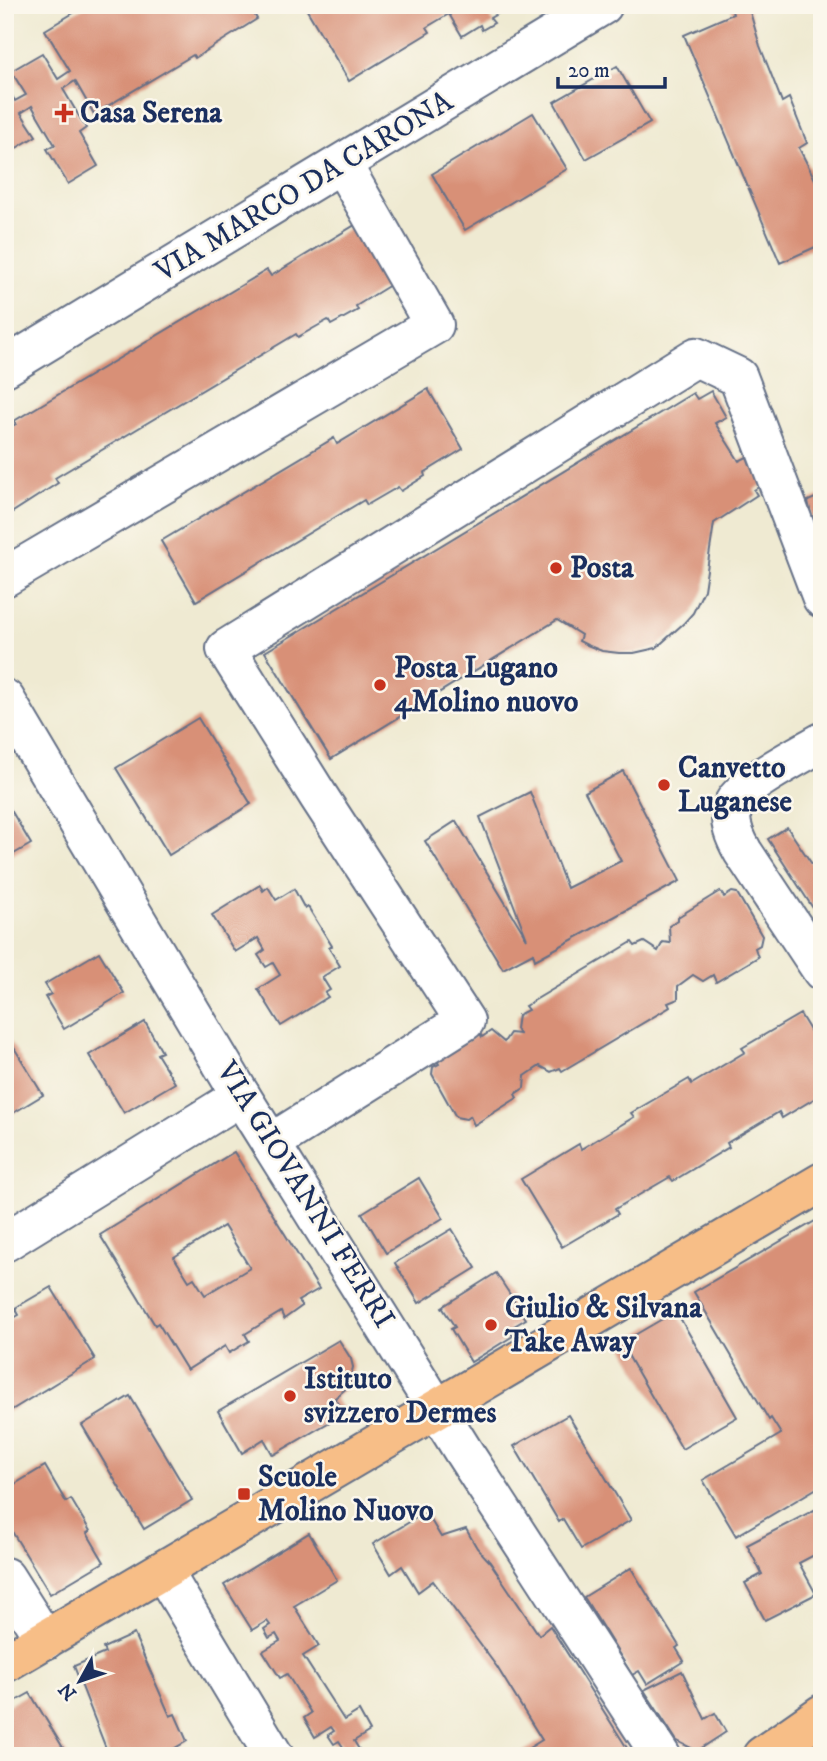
<svg xmlns="http://www.w3.org/2000/svg" width="827" height="1761" font-family="'IM FELL DW Pica',serif">
<style>
.building{fill:#d89077;fill-rule:evenodd}
.lines{fill:none;stroke-linecap:round;stroke-linejoin:round}
.minor-casing{stroke:#657087;stroke-width:42}
.major-casing{stroke:#657087;stroke-width:42}
.minor{stroke:#fff;stroke-width:38}
.major{stroke:#f7be87;stroke-width:38}
.poi-dot{fill:#c8321e;stroke:#fbf7ec;stroke-width:2.5}
.labels{text-anchor:middle;dominant-baseline:central;stroke-width:5;stroke-linejoin:round;paint-order:stroke}
.poi-label{font-size:30px;font-weight:bold;fill:#1b2f5e;stroke:#fbf7ec;text-anchor:start}
.street-label{font-size:30px;fill:#1b2f5e;stroke:#fbf7ec}
</style>
<rect width="100%" height="100%" fill="#fbf7ec"/>
<filter id="ink" filterUnits="userSpaceOnUse"><feTurbulence type="fractalNoise" baseFrequency=".0143" numOctaves="2"/><feDisplacementMap in="SourceGraphic" scale="14" xChannelSelector="R" yChannelSelector="G"/><feConvolveMatrix kernelMatrix="1 2 1 2 8 2 1 2 1" color-interpolation-filters="sRGB"/></filter>
<filter id="wash" filterUnits="userSpaceOnUse"><feTurbulence type="fractalNoise" baseFrequency=".00686" numOctaves="4" result="noise"/><feDisplacementMap in="SourceGraphic" scale="28" xChannelSelector="R" yChannelSelector="G"/><feGaussianBlur stdDeviation="1.57" result="paint"/><feColorMatrix in="noise" values="0 0 0 0 0 0 0 0 0 0 0 0 0 0 0 0 0 1.4 0 .05"/><feComposite in="paint" operator="in"/></filter>
<g filter="url(#wash)">
<rect width="100%" height="100%" fill="#efead2"/>
<g id="blocks">
<g class="building">
<polygon points="87,5 249,5 257,19 195,58 193,55 94,114 75,81 63,89 86,128 79,133 98,166 68,184 47,149 55,145 32,106 21,113 36,136 5,155 5,84 15,101 26,95 11,71 42,53 58,79 70,71 45,30"/>
<polygon points="304,5 508,5 509,7 490,18 494,23 482,30 480,25 462,36 449,14 427,27 430,32 349,81"/>
<polygon points="736,5 748,5 760,46 782,102 789,98 807,143 799,148 822,193 822,244 780,263 684,35 733,14 731,8"/>
<polygon points="617,66 650,123 586,159 554,102"/>
<polygon points="533,113 567,169 465,230 432,174"/>
<polygon points="360,222 395,282 356,306 358,310 331,325 328,320 298,337 296,334 55,478 58,483 5,517 5,430 16,424 14,421 267,270 271,276"/>
<polygon points="428,389 463,449 424,473 425,476 401,491 398,487 367,505 364,500 196,601 161,541 334,438 337,444"/>
<polygon points="711,391 726,417 715,423 739,461 749,456 765,483 754,490 757,495 714,523 704,590 693,613 684,623 656,648 634,653 619,653 602,651 587,645 579,641 581,635 557,620 331,759 265,652 693,393 697,399"/>
<polygon points="822,495 822,549 814,527 808,501"/>
<polygon points="198,718 251,804 169,855 116,768"/>
<polygon points="623,771 680,881 535,960 533,953 503,969 425,841 456,821 527,939 480,817 530,792 567,888 621,861 585,792"/>
<polygon points="5,800 31,844 5,859"/>
<polygon points="787,827 822,879 822,922 768,839"/>
<polygon points="260,885 263,891 268,887 276,900 294,889 305,909 308,907 332,946 329,948 340,966 322,977 330,990 325,993 328,997 281,1026 258,989 280,975 273,963 266,967 258,955 265,950 258,938 235,952 212,915"/>
<polygon points="720,891 724,897 732,892 737,893 762,936 760,945 755,948 758,957 716,982 713,975 703,981 693,975 678,986 678,999 668,1003 670,1007 562,1071 560,1068 551,1072 540,1066 525,1076 524,1088 515,1094 517,1098 474,1125 470,1116 466,1119 456,1117 432,1074 433,1067 439,1064 436,1058 480,1033 482,1037 491,1031 504,1042 510,1033 519,1034 516,1029 518,1015 528,1010 525,1006 632,942 635,946 644,942 658,951 663,942 670,943 669,926 678,920 678,917"/>
<polygon points="99,952 124,993 64,1029 45,997 51,994 45,984"/>
<polygon points="800,1014 822,1050 822,1094 782,1118 779,1112 727,1143 729,1147 673,1181 670,1177 615,1209 618,1214 562,1247 521,1179 579,1144 581,1149 634,1117 631,1113 689,1079 692,1084 745,1052 742,1048"/>
<polygon points="145,1022 162,1052 157,1054 175,1083 124,1113 89,1055"/>
<polygon points="5,1033 43,1095 5,1118"/>
<path d="M234,1152L319,1289L298,1301L302,1306L284,1319L281,1312L245,1334L249,1341L229,1353L225,1346L187,1370L158,1323L155,1325L100,1235ZM224,1226L250,1268L205,1295L194,1278L189,1281L174,1257Z"/>
<polygon points="419,1178 443,1218 386,1253 362,1213"/>
<polygon points="822,1217 822,1485 736,1536 703,1480 781,1434 771,1418 769,1420 694,1292"/>
<polygon points="452,1229 476,1268 419,1303 395,1263"/>
<polygon points="496,1273 526,1319 509,1329 513,1336 471,1362 451,1329 455,1327 442,1307"/>
<polygon points="51,1287 95,1359 5,1414 5,1323 19,1315 15,1308"/>
<polygon points="676,1311 737,1417 682,1449 621,1343"/>
<polygon points="339,1340 351,1359 353,1367 349,1386 335,1398 345,1413 273,1455 264,1439 242,1453 218,1411"/>
<polygon points="130,1396 192,1500 144,1529 82,1425"/>
<polygon points="568,1415 631,1520 581,1549 563,1519 559,1522 514,1446"/>
<polygon points="45,1466 66,1502 71,1499 90,1531 87,1533 104,1562 50,1594 5,1520 5,1490"/>
<polygon points="822,1506 822,1551 799,1563 816,1594 765,1620 745,1583 762,1574 747,1545"/>
<polygon points="426,1512 441,1537 466,1529 477,1548 490,1562 539,1635 550,1626 632,1756 516,1756 542,1740 497,1667 433,1581 418,1592 402,1566 391,1574 373,1544"/>
<polygon points="309,1533 337,1580 294,1606 319,1646 303,1656 344,1720 359,1711 370,1731 354,1741 363,1756 329,1756 343,1747 339,1741 334,1744 328,1735 334,1731 331,1727 315,1737 304,1718 311,1713 287,1674 280,1678 263,1651 280,1641 276,1634 269,1638 264,1629 270,1625 267,1621 252,1630 224,1585"/>
<polygon points="631,1568 679,1646 676,1648 684,1661 647,1684 639,1671 632,1675 584,1597"/>
<polygon points="134,1634 170,1716 175,1714 187,1741 161,1756 109,1756 74,1666 105,1653 103,1648"/>
<polygon points="682,1671 705,1719 715,1713 726,1732 697,1751 677,1741 644,1690"/>
<polygon points="30,1693 68,1756 5,1756 5,1707"/>
</g>
</g>
</g>
<g filter="url(#ink)">
<use href="#blocks" fill-opacity="0" stroke="#657087" stroke-width="2"/>
<g class="lines">
<g class="minor-casing">
<g id="minor">
<polyline points="5,367 603,5"/>
<polyline points="5,577 434,325 342,164"/>
<polyline points="5,699 241,1096 463,1451 661,1756"/>
<path d="M822,742C802,754 740,785 733,805C727,821 735,838 743,852L822,971"/>
<polyline points="271,1143 465,1021 319,797 226,649 696,357 738,377 822,598"/>
<polyline points="5,1242 241,1096"/>
<polyline points="163,1571 274,1756"/>
<polyline points="5,1577 45,1640"/>
</g>
</g>
<g class="major-casing">
<g id="major">
<polyline points="5,1663 822,1182"/>
<polyline points="762,1756 822,1714"/>
</g>
</g>
<use href="#minor" class="minor"/>
<use href="#major" class="major"/>
</g>
</g>
<g class="poi-dot">
<path d="M60.5 102.5h7v7h7v7h-7v7h-7v-7h-7v-7h7z"/>
<circle cx="556" cy="568" r="7"/>
<circle cx="380" cy="685" r="7"/>
<circle cx="664" cy="785" r="7"/>
<circle cx="491" cy="1325" r="7"/>
<circle cx="290" cy="1396" r="7"/>
<rect x="237" y="1487" width="14" height="14" rx="3.5"/>
</g>
<g class="labels">
<g class="poi-label">
<text x="80" y="113">Casa Serena</text>
<text x="570" y="568">Posta</text>
<text x="394" y="668">Posta Lugano<tspan x="394" dy="34">4Molino nuovo</tspan></text>
<text x="678" y="768">Canvetto<tspan x="678" dy="34">Luganese</tspan></text>
<text x="505" y="1308">Giulio &amp; Silvana<tspan x="505" dy="34">Take Away</tspan></text>
<text x="304" y="1379">Istituto<tspan x="304" dy="34">svizzero Dermes</tspan></text>
<text x="258" y="1477">Scuole<tspan x="258" dy="34">Molino Nuovo</tspan></text>
</g>
<g class="street-label">
<text transform="translate(304 187) rotate(-31)">VIA MARCO DA CARONA</text>
<text transform="translate(305 1195) rotate(58)">VIA GIOVANNI FERRI</text>
</g>
</g>
<rect width="827" height="1761" fill="none" stroke="#fbf7ec" stroke-width="28"/>
<g transform="translate(80 1681) rotate(230)" stroke="#fbf7ec" stroke-width="5" paint-order="stroke">
<path d="M0-5L12 26L0 18L-12 26Z" fill="#1b2f5e"/>
<text y="-10" font-size="19" font-weight="bold" text-anchor="middle" fill="#1b2f5e">N</text>
</g>
<path d="M558 77v10h107v-10" fill="none" stroke="#1b2f5e" stroke-width="3.5"/>
<text x="568" y="77" font-size="21" fill="#1b2f5e" stroke="#fbf7ec" stroke-width="5" paint-order="stroke">20 m</text>
</svg>
